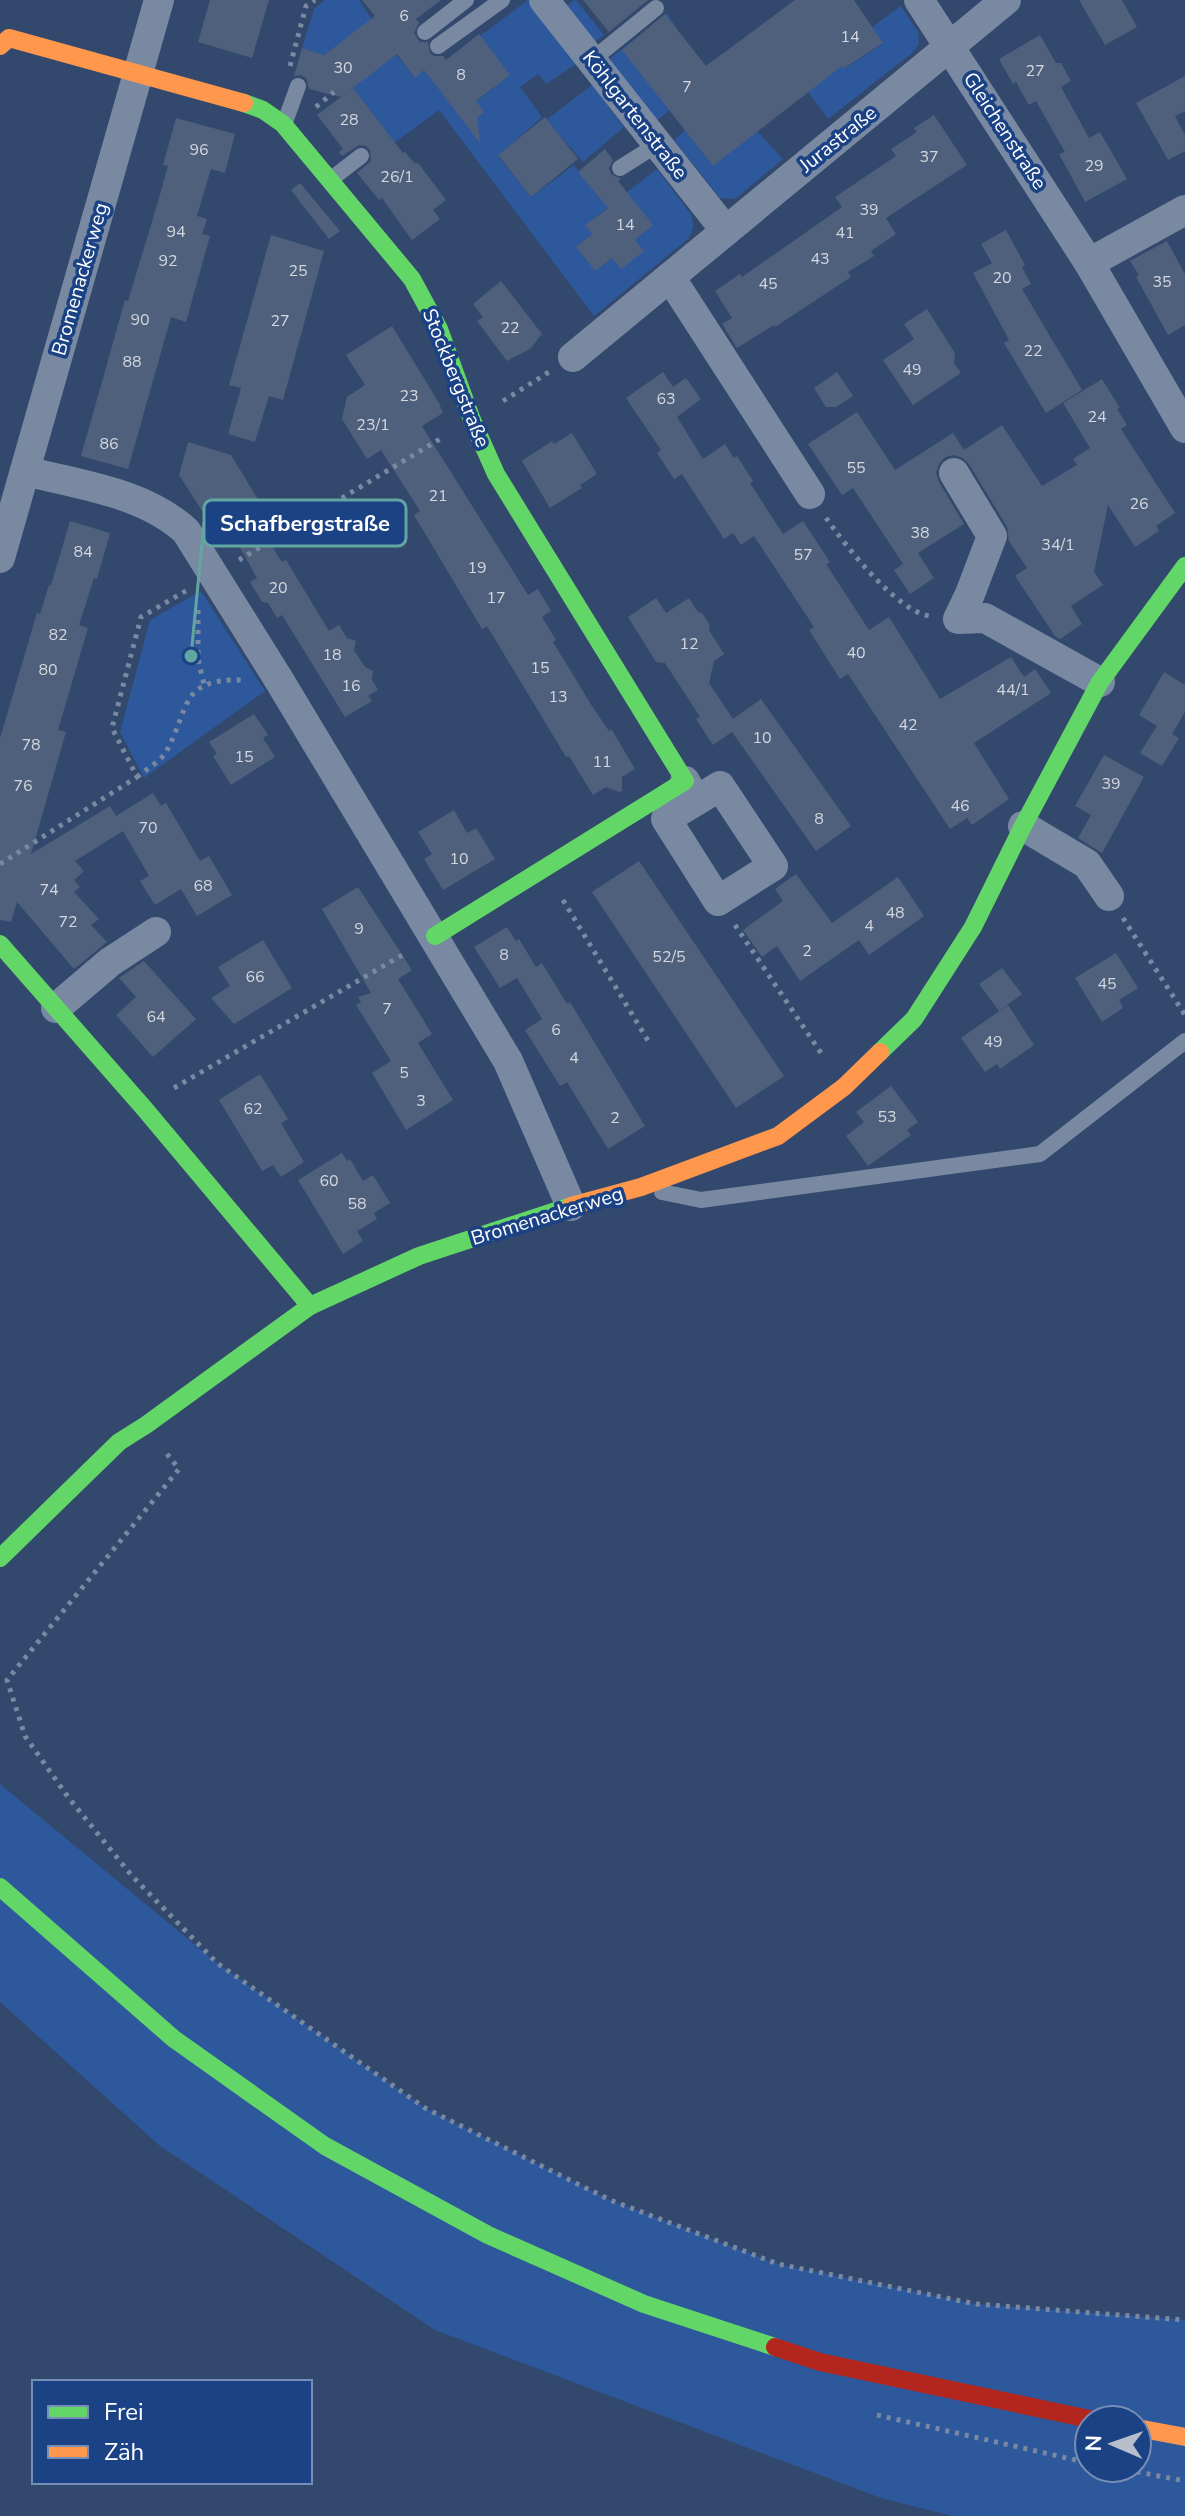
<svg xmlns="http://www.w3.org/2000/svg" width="1185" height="2516" font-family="'Nunito Sans',sans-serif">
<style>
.green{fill:#2e589c;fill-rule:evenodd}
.building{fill:#4f607d}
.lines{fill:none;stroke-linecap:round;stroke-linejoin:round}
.path{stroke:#7989a2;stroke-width:5;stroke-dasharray:4 6;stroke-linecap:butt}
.lane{stroke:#7989a2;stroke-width:16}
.street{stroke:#7989a2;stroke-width:30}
.fast{stroke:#63d668;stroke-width:18}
.slow{stroke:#ff974d;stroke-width:18}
.jam{stroke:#b3261e;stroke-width:18}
.labels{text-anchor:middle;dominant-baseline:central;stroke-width:7;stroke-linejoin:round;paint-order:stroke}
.number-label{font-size:16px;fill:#d3d7de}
.street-label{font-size:20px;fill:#fff;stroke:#1a4284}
.leader{fill:none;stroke:#63a6a1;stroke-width:3}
.callout-dot{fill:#63a6a1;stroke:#1a4284;stroke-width:3}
.callout{fill:#1a4284;stroke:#63a6a1;stroke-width:3}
.callout-label{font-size:22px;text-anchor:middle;font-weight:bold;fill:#fff}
</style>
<rect width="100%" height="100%" fill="#32486c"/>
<g class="green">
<polygon points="325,0 359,0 386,41 414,77 424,70 459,115 469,118 475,102 494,88 489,80 480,36 528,0 576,64 546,84 538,74 520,87 542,117 498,156 531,197 574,165 599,197 612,204 586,225 592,234 576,247 595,271 612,258 644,251 635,240 627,192 657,169 692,216 693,228 689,238 594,316 439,110 390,146 379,132 381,125 353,88 347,38 324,55 302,48 314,9"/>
<polygon points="574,0 576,0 604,35 593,43 565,7"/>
<polygon points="901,6 918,32 919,44 912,53 828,119 788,64 834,55 844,69 882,44 872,27"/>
<polygon points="667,14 678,30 634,65 670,110 656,121 608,60"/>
<polygon points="592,85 624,127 583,162 546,120"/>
<polygon points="685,130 713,166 757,131 783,159 735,199 720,198 674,140"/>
<polygon points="201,591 265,691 144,778 120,732 150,620"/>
<path d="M0,1784L217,1963L425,2108L610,2200L778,2264L976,2304L1185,2320V2516H952L881,2498L435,2330L160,2146L0,2002ZM1089,2420H1137V2468H1089Z"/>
</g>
<g class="building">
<polygon points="210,0 269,0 252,58 198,42"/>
<polygon points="362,0 441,0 416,19 419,23 414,33 420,42 428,42 430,53 434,56 443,56 446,60 479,34 510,75 476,101 484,112 477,118 480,143 424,70 415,78 397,54 341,97 309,89 306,78 301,75 294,76 302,48 324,55 375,16"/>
<polygon points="583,0 648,0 609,32"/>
<polygon points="795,0 854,0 883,43 843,69 842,66 713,166 622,50 665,14 706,66"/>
<polygon points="1079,0 1122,0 1137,27 1105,45"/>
<polygon points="1040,35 1056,63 1061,63 1071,81 1061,87 1089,138 1100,132 1127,179 1085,202 1059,154 1065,152 1036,101 1029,105 1016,82 1013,84 999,59"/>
<polygon points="1185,76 1185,111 1175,116 1185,135 1185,151 1168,160 1136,103"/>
<polygon points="353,88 403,153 405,152 414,163 418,163 446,200 433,210 440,219 412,240 382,198 379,200 357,173 371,161 370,150 366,146 359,145 342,156 339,152 343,149 317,115"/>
<polygon points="934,115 967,165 886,218 896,234 871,251 874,256 848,272 851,277 775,327 774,325 737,348 722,324 732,318 715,291 740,274 742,277 842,207 835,197 896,156 891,149 917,132 914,128"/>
<polygon points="545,117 578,159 531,197 498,155"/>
<polygon points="176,118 235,134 225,173 211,169 197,216 207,219 202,234 210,236 186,322 171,317 128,469 81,456 125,300 128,301 157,205 168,166 163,165"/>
<polygon points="605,149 613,160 609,168 611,174 621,179 618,181 653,225 635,240 644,251 621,269 612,258 595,271 576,247 592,234 585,225 608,208 578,172"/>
<polygon points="300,183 340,231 329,239 291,190"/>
<polygon points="1006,230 1025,265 1022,267 1031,284 1022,289 1082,390 1046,413 1004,343 1009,340 973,273 992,263 981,244"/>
<polygon points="271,235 324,251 283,400 269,396 255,442 228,434 241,388 229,385"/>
<polygon points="1167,241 1185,274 1185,325 1168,335 1136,277 1139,275 1130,261"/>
<polygon points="501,281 542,334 530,349 507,361 477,321 483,317 473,304"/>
<polygon points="927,309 955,353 954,363 961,373 913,405 883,360 914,339 904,324"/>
<polygon points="392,326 439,403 443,413 422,426 528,595 538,589 551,611 542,617 556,640 553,642 592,706 609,731 612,730 635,769 622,777 622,791 619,792 606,787 593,795 569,756 566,757 487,626 482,629 414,515 420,511 381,450 367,459 342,419 347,397 365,385 346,355"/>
<polygon points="663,372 673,387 686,378 701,399 677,417 703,459 725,444 734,458 737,456 753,481 750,483 783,534 803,521 830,562 826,564 869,630 889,617 940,699 1011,657 1024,677 1035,669 1051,693 974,743 1009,799 972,825 967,818 950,829 848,674 840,679 809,630 814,627 754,536 741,545 733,533 724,539 682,474 674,479 657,453 661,450 626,398"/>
<polygon points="837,372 853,396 836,407 826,407 814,388"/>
<polygon points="1102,379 1120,408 1117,409 1127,425 1121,429 1175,513 1156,526 1159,531 1135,547 1108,505 1094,572 1103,585 1071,606 1082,624 1060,639 1055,636 1015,576 1027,568 1009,541 1007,527 969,464 963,458 954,455 945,457 939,464 936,473 939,482 964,524 918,553 934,578 910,594 894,570 903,564 853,488 842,495 808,444 857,412 895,470 953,433 964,450 1002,425 1042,486 1077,465 1073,459 1090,448 1063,403"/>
<polygon points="572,433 597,474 580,485 582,488 550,508 522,461 552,441 554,444"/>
<polygon points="188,442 231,455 267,514 256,521 282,562 286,560 329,631 339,625 347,638 356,641 354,650 365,667 373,671 372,680 378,690 368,696 372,701 345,717 282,615 277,618 268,603 262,602 250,582 257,578 233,535 230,537 214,512 206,517 179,475"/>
<polygon points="70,521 110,533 97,579 94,578 79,625 88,628 58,730 66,732 31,854 110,806 116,816 153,793 161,806 166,803 200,861 209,856 232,895 197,916 181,889 155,905 140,881 149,876 123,831 75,861 84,871 74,880 80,887 74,892 99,919 91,925 107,942 74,969 17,902 11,922 0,920 0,738 37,613 40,614 49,585 51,585"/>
<polygon points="656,598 666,613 689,598 698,612 702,613 710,625 709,630 724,654 714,661 709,683 733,719 761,699 851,826 816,851 732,732 713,745 696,719 700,717 665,663 656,662 628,617"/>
<polygon points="1164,672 1185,685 1185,712 1172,734 1179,738 1162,766 1140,753 1157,726 1139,715"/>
<polygon points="254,714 268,735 263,738 275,757 231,785 213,756 217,754 209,742"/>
<polygon points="1104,755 1144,777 1102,853 1078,838 1091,815 1075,806"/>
<polygon points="454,810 467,833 476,828 495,859 443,890 424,859 432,854 418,832"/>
<polygon points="639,861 784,1076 736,1108 592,892"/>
<polygon points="796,874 832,923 898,877 924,916 869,955 859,940 800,981 777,946 762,957 743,930 783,901 775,889"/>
<polygon points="358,887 412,970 398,979 432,1034 418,1043 453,1100 406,1130 372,1073 391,1061 356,1005 361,1002 358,997 371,993 322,909"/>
<polygon points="507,927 516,941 519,939 536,967 542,963 567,1004 570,1002 645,1126 608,1149 567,1082 560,1086 525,1030 542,1019 517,978 500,988 474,947"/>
<polygon points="263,940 292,988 234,1024 211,998 230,986 218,967"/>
<polygon points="1116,953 1138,988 1119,1000 1123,1008 1102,1022 1075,978"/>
<polygon points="144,961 196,1019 153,1057 116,1015 136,997 119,978"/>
<polygon points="1002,968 1022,994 999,1011 979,984"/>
<polygon points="1008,1005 1034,1045 1000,1069 997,1064 985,1072 961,1038"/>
<polygon points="260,1074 288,1119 281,1123 304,1162 281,1177 273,1165 262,1171 219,1100"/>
<polygon points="891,1086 918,1122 907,1130 911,1135 868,1166 846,1136 864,1122 856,1112"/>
<polygon points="342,1153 347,1161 350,1159 363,1181 373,1175 390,1203 374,1213 377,1219 357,1231 363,1241 343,1254 298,1180"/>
</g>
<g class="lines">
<g class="path">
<polyline points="290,66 306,6 315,0"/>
<polyline points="316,107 334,92"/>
<polyline points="503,401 549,372"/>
<path d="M826,518C845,545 897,612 930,616"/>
<polyline points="239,560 440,439"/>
<polyline points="198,610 198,659 204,684"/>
<path d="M137,777C146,769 160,762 166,752C191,707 178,678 245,680"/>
<polyline points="0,864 137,777 112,728 141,617 189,589"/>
<polyline points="563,900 650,1044"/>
<polyline points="1123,918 1185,1015"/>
<polyline points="735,925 823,1056"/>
<polyline points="174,1088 404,954"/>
<polyline points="167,1454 179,1469 7,1680 25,1736 68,1797 132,1876 217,1963 425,2108 610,2200 778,2264 976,2304 1185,2320"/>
<polyline points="877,2415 1089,2463"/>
<polyline points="1117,2468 1185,2481"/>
</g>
<g class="lane">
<polyline points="425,32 466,0"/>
<polyline points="438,46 502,0"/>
<polyline points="592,60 656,8"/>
<polyline points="285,122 298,86"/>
<polyline points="620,168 658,144"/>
<polyline points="330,180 361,156"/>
<polyline points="662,1192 701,1200 1040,1154 1185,1041"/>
</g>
<g class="street">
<polyline points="544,0 726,231"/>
<polyline points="919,0 1089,263 1185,428"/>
<polyline points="1089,263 1185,210"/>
<polyline points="670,277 810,494"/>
<polyline points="573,357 1006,0"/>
<path d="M25,471C80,485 143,492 186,531L279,680L508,1061L571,1206"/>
<polyline points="954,473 992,536 970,594 958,619 985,618 1100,682"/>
<polyline points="0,558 159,0"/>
<polyline points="685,781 696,801 720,786 773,866 718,901 666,819 696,801"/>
<polyline points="1023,826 1087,864 1109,896"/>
<polyline points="56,1008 110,962 156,932"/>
</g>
<g class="fast">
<polyline points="244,103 263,110 283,124 412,279 439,329 472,420 496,474 685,781 435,936"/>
<polyline points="0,944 143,1107 310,1306"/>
<polyline points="880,1052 914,1019 973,927 1023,826 1100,682 1185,566"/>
<polyline points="0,1558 119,1442 146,1425 310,1306 419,1256 571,1206"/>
<polyline points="0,1887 174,2039 325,2146 488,2235 644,2304 775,2347"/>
</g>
<g class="slow">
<polyline points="0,46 9,38 244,103"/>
<polyline points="571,1206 641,1187 778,1136 844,1087 880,1052"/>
<polyline points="1137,2428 1185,2437"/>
</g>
<polyline class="jam" points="775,2347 820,2362 1094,2420"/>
</g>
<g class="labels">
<g class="number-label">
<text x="404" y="16">6</text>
<text x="850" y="37">14</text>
<text x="343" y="68">30</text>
<text x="1035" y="71">27</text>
<text x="461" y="75">8</text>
<text x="687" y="87">7</text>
<text x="349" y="120">28</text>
<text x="199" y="150">96</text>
<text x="929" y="157">37</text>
<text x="1094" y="166">29</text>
<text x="397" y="177">26/1</text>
<text x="869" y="210">39</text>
<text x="625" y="225">14</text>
<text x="176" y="232">94</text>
<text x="845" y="233">41</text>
<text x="820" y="259">43</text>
<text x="168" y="261">92</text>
<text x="298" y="271">25</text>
<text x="1002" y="278">20</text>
<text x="1162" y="282">35</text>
<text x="768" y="284">45</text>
<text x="140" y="320">90</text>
<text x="280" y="321">27</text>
<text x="510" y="328">22</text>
<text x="1033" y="351">22</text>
<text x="132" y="362">88</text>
<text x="912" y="370">49</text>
<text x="409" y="396">23</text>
<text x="666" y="399">63</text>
<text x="1097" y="417">24</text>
<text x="373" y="425">23/1</text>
<text x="109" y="444">86</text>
<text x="856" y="468">55</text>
<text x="438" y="496">21</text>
<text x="1139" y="504">26</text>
<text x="920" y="533">38</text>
<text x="1058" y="545">34/1</text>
<text x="83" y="552">84</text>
<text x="803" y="555">57</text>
<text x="477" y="568">19</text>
<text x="278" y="588">20</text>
<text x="496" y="598">17</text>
<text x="58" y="635">82</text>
<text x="689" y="644">12</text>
<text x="856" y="653">40</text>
<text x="332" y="655">18</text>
<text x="540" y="668">15</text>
<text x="48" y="670">80</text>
<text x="351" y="686">16</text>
<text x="1013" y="690">44/1</text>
<text x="558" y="697">13</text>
<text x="908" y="725">42</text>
<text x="762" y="738">10</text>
<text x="31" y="745">78</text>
<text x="244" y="757">15</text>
<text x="602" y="762">11</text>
<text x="1111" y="784">39</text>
<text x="23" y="786">76</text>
<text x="960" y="806">46</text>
<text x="819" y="819">8</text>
<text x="148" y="828">70</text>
<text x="459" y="859">10</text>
<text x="203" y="886">68</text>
<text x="49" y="890">74</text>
<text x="895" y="913">48</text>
<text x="68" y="922">72</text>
<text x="869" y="926">4</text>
<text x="359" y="929">9</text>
<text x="807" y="951">2</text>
<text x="504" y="955">8</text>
<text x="669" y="957">52/5</text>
<text x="255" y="977">66</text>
<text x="1107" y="984">45</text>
<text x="387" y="1009">7</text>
<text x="156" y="1017">64</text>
<text x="556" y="1030">6</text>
<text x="993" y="1042">49</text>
<text x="574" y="1058">4</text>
<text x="404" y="1073">5</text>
<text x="421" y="1101">3</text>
<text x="253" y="1109">62</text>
<text x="887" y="1117">53</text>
<text x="615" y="1118">2</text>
<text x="329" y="1181">60</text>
<text x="357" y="1204">58</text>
</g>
<g class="street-label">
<text transform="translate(635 115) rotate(52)">Köhlgartenstraße</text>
<text transform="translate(1005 131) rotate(57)">Gleichenstraße</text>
<text transform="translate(838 139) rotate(-39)">Jurastraße</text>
<text transform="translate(80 279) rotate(-74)">Bromenackerweg</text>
<text transform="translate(456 378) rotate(68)">Stockbergstraße</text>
<text transform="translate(547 1216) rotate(-17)">Bromenackerweg</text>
</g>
</g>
<path class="leader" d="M191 656L204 523"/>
<circle class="callout-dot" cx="191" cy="656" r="8"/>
<rect class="callout" x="204" y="500" width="202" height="46" rx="8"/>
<g class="callout-label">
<text x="305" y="531">Schafbergstraße</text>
</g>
<rect x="32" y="2380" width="280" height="104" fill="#1a4284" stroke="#768eb5" stroke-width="2"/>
<rect x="48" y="2406" width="40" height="12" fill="#63d668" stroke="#768eb5" stroke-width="2"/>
<text x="104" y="2420" font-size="24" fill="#ffffff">Frei</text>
<rect x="48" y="2446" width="40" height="12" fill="#ff974d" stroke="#768eb5" stroke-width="2"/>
<text x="104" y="2460" font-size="24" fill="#ffffff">Zäh</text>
<g transform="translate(1113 2444) rotate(272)"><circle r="38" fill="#1a4284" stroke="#768eb5" stroke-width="2"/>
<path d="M0-6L14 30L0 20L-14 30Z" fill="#b7bfcc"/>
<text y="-12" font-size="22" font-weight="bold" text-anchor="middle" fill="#ffffff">N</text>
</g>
</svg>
